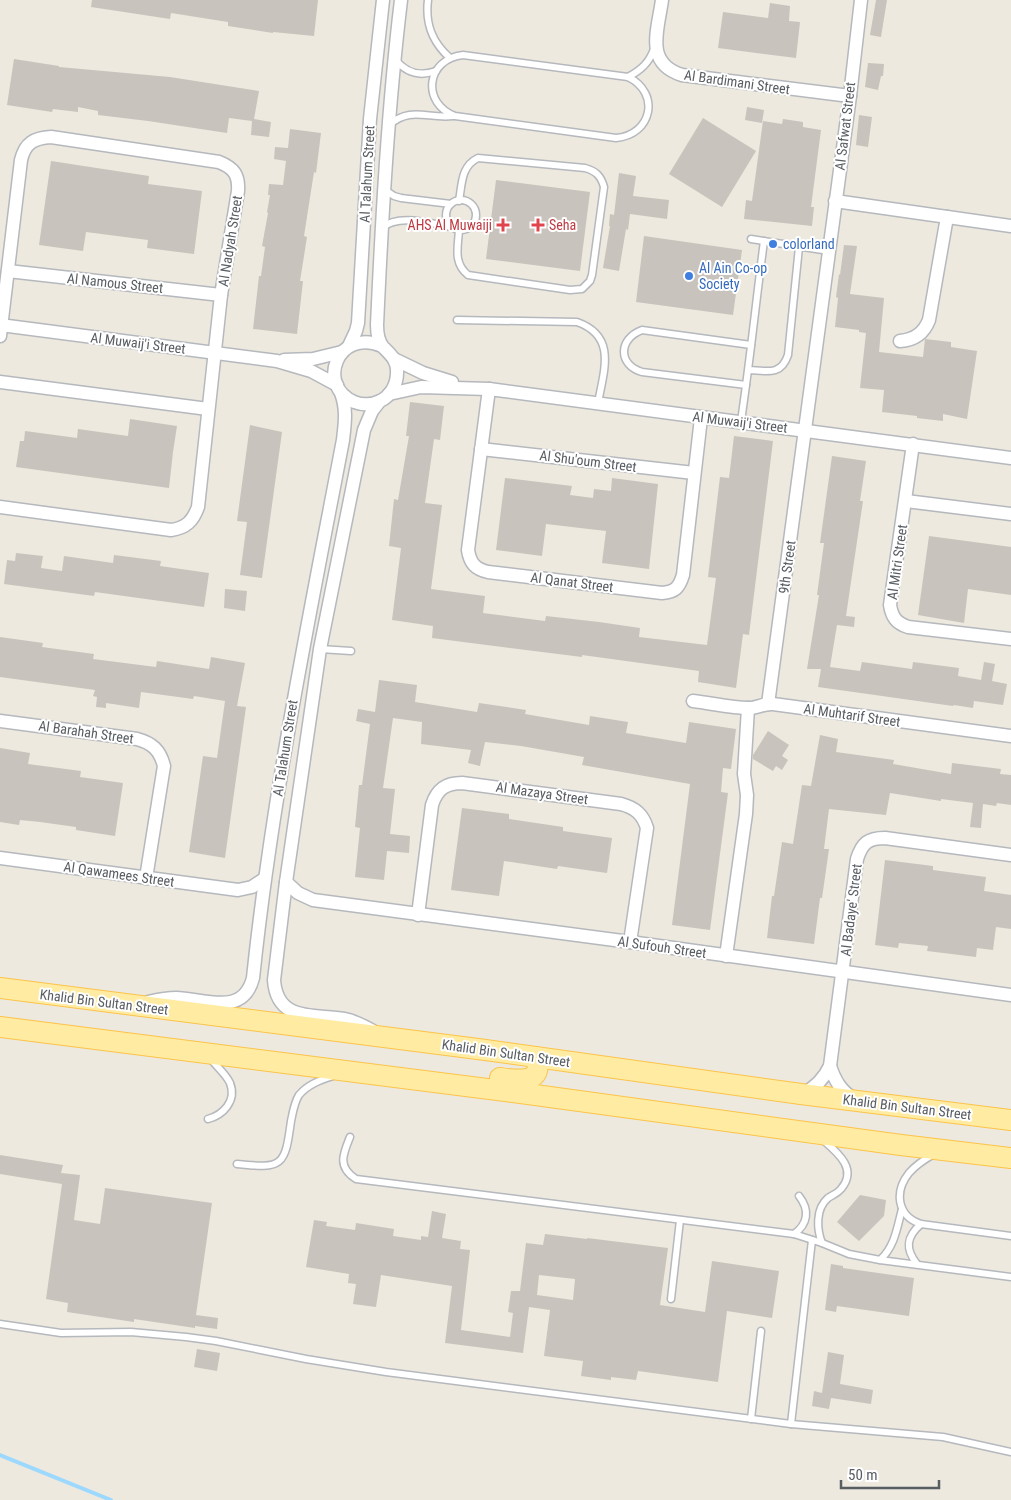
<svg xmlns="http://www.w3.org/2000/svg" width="1011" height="1500" font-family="'Roboto Condensed',sans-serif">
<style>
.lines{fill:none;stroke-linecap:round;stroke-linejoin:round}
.stream{stroke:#9dd8ff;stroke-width:4}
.building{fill:#c8c3bc;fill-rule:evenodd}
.service-casing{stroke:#b5b8bd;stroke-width:9}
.minor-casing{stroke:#b5b8bd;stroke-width:15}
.primary-casing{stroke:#fcc349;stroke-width:22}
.service{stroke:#fff;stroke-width:6}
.minor{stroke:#fff;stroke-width:12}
.primary{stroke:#ffeca2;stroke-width:20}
.health-dot{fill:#e0444e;stroke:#fff;stroke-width:2}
.shop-dot{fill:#3f7fe0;stroke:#fff;stroke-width:2}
.labels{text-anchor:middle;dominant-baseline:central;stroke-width:4;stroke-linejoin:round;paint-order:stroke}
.street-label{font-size:14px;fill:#585d62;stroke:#fff}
.health-label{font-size:14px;fill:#be3a42;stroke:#fff;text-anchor:end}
.shop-label{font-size:14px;fill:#366cbe;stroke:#fff;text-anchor:start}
</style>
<rect width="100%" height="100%" fill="#ede9df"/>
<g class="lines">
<polyline class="stream" points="0,1455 111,1500"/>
</g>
<g class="building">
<polygon points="92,0 318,0 314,36 273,32 273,33 228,26 228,22 171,13 170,19 91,7"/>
<polygon points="876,0 887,0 881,37 870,35"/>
<polygon points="770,3 790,6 789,21 800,22 796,58 718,48 723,12 768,18"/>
<polygon points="14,59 59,66 59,67 170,77 259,91 254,119 271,122 269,137 251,135 252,121 229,118 227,133 148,121 98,115 98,111 78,107 78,112 53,109 52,112 7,105"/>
<polygon points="868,63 884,64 883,76 881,76 878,90 865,87"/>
<polygon points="747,107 764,110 762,123 745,120"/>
<polygon points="859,115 872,117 868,147 856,145"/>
<polygon points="703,118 756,151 722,207 669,174"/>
<polygon points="783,119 803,122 803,127 821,130 811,207 814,207 812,226 744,219 746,200 752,201 763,121 782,124"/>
<polygon points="290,129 321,133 316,173 314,172 304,236 307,237 300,281 303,281 297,334 253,329 259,276 261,276 265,247 262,246 268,213 267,212 270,195 268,195 269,184 283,185 286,161 274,159 275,147 288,148"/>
<polygon points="51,161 149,176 148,184 202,191 194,254 147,248 148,240 86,232 83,251 39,245"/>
<polygon points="619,173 636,176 633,196 669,200 667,219 630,214 628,230 626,229 619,271 603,268 610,226 609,226 610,214 614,215"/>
<polygon points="496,180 590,192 580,271 486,259"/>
<polygon points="644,236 742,250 733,315 636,302"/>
<polygon points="844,245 857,246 850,294 884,298 879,352 923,357 925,339 951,342 951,347 977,351 967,419 943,414 943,421 917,418 917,416 882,412 884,390 860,388 866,333 859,332 859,330 835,327 838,298 836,297 839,274 840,275"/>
<polygon points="410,402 444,406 440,440 434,439 425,503 442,505 431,589 485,596 483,613 545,621 546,616 599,622 640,628 639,637 707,645 716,578 708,577 720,477 729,478 734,436 773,441 749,635 743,634 736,688 698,682 699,671 582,655 582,657 432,638 433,626 392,620 401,548 389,546 394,499 398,500 409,436 406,436"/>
<polygon points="130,419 177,426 173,452 169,488 16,467 20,441 24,441 25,431 77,438 78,429 128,436"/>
<polygon points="250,425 282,432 262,578 240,575 247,522 237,521"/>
<polygon points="832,456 866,461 860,501 863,501 846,616 855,617 854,627 837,625 830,667 860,671 862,662 912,669 913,662 959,668 958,676 981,680 984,662 995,664 992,681 1007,684 1003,705 974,701 973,708 954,705 953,706 818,687 821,669 807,669 819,595 817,595 824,543 820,543"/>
<polygon points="505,478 572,486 570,495 593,498 594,489 611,491 612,478 658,484 649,569 602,563 606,531 546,524 542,556 496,550"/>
<polygon points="929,536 1011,547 1011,595 968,589 964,623 918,615"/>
<polygon points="16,553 43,556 41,568 62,571 64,556 113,563 114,555 161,561 160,566 209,573 204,607 95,592 94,596 4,584 7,560 15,561"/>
<polygon points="225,589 247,591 245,611 224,608"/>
<polygon points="0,637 43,643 42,647 94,654 93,659 156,667 157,661 209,669 211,657 245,663 237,706 246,707 225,858 189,852 203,756 217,758 225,701 194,696 193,699 141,692 139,708 106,703 106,708 96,707 97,697 93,696 95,690 0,677"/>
<polygon points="379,680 417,685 415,702 477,712 479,703 526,710 525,714 589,725 590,716 628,722 626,733 686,743 689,722 736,729 731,769 723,768 721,792 728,793 710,930 672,925 690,784 582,765 584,757 521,746 485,742 480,766 468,763 471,750 421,744 422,722 393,718 383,788 395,789 390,834 410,836 409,853 387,851 384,880 355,877 360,828 355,827 359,785 362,785 370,724 356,721 358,709 375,712"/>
<polygon points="768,731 789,745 782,756 788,760 782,770 776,766 773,771 753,759 753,755"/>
<polygon points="820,735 838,739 836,752 894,760 893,764 951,774 952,763 1001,769 1000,774 1011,775 1011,805 997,803 996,806 983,804 981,828 970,827 973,803 941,799 941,801 890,793 886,815 829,809 824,849 829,849 822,898 820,898 814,944 767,938 772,896 774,896 782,842 793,844 802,785 811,786"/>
<polygon points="0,748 30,753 28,764 81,771 80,777 123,783 115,836 76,830 76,827 40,822 20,820 19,825 0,822"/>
<polygon points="462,808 509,814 509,819 563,827 563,831 612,838 607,873 558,866 557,869 504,861 499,896 451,890"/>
<polygon points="885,860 933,866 933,870 986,877 984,891 1011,895 1011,929 996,927 993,950 977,948 976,957 927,951 928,946 899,943 898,948 875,945"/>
<polygon points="0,1155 63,1165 61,1173 80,1175 74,1220 100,1224 105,1188 212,1203 196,1315 218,1318 217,1329 195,1326 195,1328 134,1319 134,1322 67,1312 68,1303 46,1299 62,1184 0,1174"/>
<polygon points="860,1195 886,1200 884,1216 859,1241 837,1222"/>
<path d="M432,1211L446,1214L442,1238L461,1241L460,1249L470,1250L461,1330L510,1337L513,1313L508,1312L511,1291H520L526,1243L543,1245L545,1234L587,1239V1238L668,1248L660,1305L705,1312L712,1261L779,1271L772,1318L727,1311L718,1382L638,1371L636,1380L611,1377V1380L581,1376L583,1361L544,1356L550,1310L529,1307L523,1353L445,1343L452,1286L381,1275L376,1307L353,1304L356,1284L348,1283L349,1274L306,1267L314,1220L327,1222L326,1226L355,1230L356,1223L394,1229L393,1236L421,1240V1236L428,1237ZM539,1275L575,1279L573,1300L537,1295Z"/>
<polygon points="831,1264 843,1266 843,1268 914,1278 909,1316 837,1306 836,1312 825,1310"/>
<polygon points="197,1349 220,1353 217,1371 194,1367"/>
<polygon points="828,1352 844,1355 840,1384 873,1390 871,1404 831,1398 829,1409 812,1406 814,1391 822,1393"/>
</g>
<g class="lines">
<g class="service-casing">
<g id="service">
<path d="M428,0C425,24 432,42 450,58"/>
<path d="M463,55L628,77C661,93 652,135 616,138L455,116C421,103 426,59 463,55Z"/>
<path d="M395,59C406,73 419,77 436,71"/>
<path d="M628,77C641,70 649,63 654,49"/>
<path d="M389,125C411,106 427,119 453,116"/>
<polyline points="385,190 394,196 401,198 451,204"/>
<circle cx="461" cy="215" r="15"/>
<path d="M459,201C462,184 461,166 478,158L585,168C596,171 601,176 604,187L592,275L590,281L582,289L570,290L468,275C453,263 458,247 459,230"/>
<path d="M382,228C399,213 431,224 452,227"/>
<polyline points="751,239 829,251"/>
<path d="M457,320L577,322C617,336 604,370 598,403"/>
<path d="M749,370C767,371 781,376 788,355L799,247"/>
<path d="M746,385L642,372C618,365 618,339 642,330L751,345"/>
<path d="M741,421C750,361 756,301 764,241"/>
<polyline points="320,649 351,651"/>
<path d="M208,1119C223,1115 237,1101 230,1083C226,1074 216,1066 210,1058"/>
<path d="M350,1137C343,1154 337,1167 356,1179L794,1234L822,1243L849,1254L880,1260L1011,1277"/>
<path d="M934,1154C925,1159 916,1165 909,1173C894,1192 897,1216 921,1224L1011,1236"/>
<path d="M237,1164C283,1169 285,1166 291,1121C293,1112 294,1103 299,1095C308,1084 321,1080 333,1076"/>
<path d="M794,1234C808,1224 810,1210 799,1196"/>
<path d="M822,1243C817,1230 815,1209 828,1198C832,1195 837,1194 841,1189C858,1169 838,1153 823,1140"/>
<path d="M880,1260C895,1246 897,1228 902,1209"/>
<path d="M917,1264C905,1249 906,1237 921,1224"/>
<polyline points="671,1299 680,1220"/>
<polyline points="0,1324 61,1333 131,1332 186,1337 216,1341 306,1359 386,1372 791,1424 943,1437 1011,1452"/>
<polyline points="751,1419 761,1331"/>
<polyline points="791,1424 812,1240"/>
</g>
</g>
<g class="minor-casing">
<g id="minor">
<path d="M662,0C658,30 644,63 682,75L850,96"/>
<polyline points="835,201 1011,226"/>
<polyline points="8,271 221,295"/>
<polyline points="0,325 277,361 311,371 337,385"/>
<path d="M0,336L21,160C25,143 34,138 51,137L219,162C234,168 239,175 238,191L221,295L198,507C193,521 186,528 171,530L0,507"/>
<path d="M900,341C914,340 924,333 929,320L947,217"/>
<polyline points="349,346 356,331 358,323 370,119 383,0"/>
<path d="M382,346C337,327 316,386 354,402C362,405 372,405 380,401C391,396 397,384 397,373C398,361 391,355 383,347C378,341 377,332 377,325C382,216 388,108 401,0"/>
<polyline points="394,359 423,373 452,382"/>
<polyline points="284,360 313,359 342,352"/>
<polyline points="0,382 208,409"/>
<path d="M489,389L468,550C470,563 475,569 488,572L662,593C675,592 679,588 683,575L701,418"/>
<polyline points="389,394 421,387 489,389 1011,458"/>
<path d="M913,444L890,605C892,617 896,623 908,627L1011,639"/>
<polyline points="481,449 694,473"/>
<polyline points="906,501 1011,514"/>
<path d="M693,701C711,703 731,708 749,708C757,708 765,703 773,704L1011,736"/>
<polyline points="768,704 850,96 861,0"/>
<path d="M0,721L137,739C152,743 160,750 164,766L146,878"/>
<polyline points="0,858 238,890 252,887 264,879"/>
<polyline points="286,882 298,893 313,900 630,942 1011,995"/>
<path d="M418,915L432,805C437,789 446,783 462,783L621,804C636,808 643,815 647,828L630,942"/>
<polyline points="726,956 746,814 747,795 744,774 748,708"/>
<path d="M148,1002C157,1000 166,998 176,998C205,999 243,1017 253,978C272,797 309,618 343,440C345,423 347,409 341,393"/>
<path d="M373,1031C364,1026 355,1021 344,1019C313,1014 277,1022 274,980L286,882L320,649L364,430L372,411L379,402"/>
<path d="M830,1066C835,1081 841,1091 854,1099"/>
<path d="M803,1094C816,1087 824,1079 830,1066L857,859C862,843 868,838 885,838L1011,855"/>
</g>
</g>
<g class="primary-casing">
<g id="primary">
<polyline points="0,988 478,1049 801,1094 1011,1120"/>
<polyline points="0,1027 528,1094 901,1145 1011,1158"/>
<path d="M500,1078C516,1080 545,1085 536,1057"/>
</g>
</g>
<use href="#service" class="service"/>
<use href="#minor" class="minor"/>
<use href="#primary" class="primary"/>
</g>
<g class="health-dot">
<path d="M500.5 217.5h5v5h5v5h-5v5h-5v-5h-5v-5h5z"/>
<path d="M535.5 217.5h5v5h5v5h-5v5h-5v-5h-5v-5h5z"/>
</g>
<g class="shop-dot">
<circle cx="773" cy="244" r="5"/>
<circle cx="689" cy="276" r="5"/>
</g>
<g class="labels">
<g class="street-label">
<text transform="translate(737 82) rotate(8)">Al Bardimani Street</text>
<text transform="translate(845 126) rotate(-83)">Al Safwat Street</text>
<text transform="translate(367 174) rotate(-87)">Al Talahum Street</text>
<text transform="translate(230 241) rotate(-81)">Al Nadyah Street</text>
<text transform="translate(115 283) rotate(6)">Al Namous Street</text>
<text transform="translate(138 343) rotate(7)">Al Muwaij'i Street</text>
<text transform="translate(740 422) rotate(7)">Al Muwaij'i Street</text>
<text transform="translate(588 461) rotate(7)">Al Shu'oum Street</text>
<text transform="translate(897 562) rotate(-82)">Al Mitri Street</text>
<text transform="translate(787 567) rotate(-82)">9th Street</text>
<text transform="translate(572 582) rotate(7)">Al Qanat Street</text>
<text transform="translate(852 715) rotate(8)">Al Muhtarif Street</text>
<text transform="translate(86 732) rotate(8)">Al Barahah Street</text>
<text transform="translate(285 748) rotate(-81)">Al Talahum Street</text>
<text transform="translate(542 793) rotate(8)">Al Mazaya Street</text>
<text transform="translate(119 874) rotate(8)">Al Qawamees Street</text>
<text transform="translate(851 910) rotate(-83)">Al Badaye' Street</text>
<text transform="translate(662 947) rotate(8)">Al Sufouh Street</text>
<text transform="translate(104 1002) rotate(7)">Khalid Bin Sultan Street</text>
<text transform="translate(506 1053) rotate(8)">Khalid Bin Sultan Street</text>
<text transform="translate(907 1107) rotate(7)">Khalid Bin Sultan Street</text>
</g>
<g class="health-label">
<text x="492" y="225">AHS Al Muwaiji</text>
<text x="549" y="225" text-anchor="start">Seha</text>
</g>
<g class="shop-label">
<text x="783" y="244">colorland</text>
<text x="699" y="268">Al Ain Co-op<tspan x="699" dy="16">Society</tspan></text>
</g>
</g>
<path d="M841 1480v8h98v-8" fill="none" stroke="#585d62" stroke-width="2.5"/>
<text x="848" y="1480" font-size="15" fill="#585d62" stroke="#ffffff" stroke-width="4" paint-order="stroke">50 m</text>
</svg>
